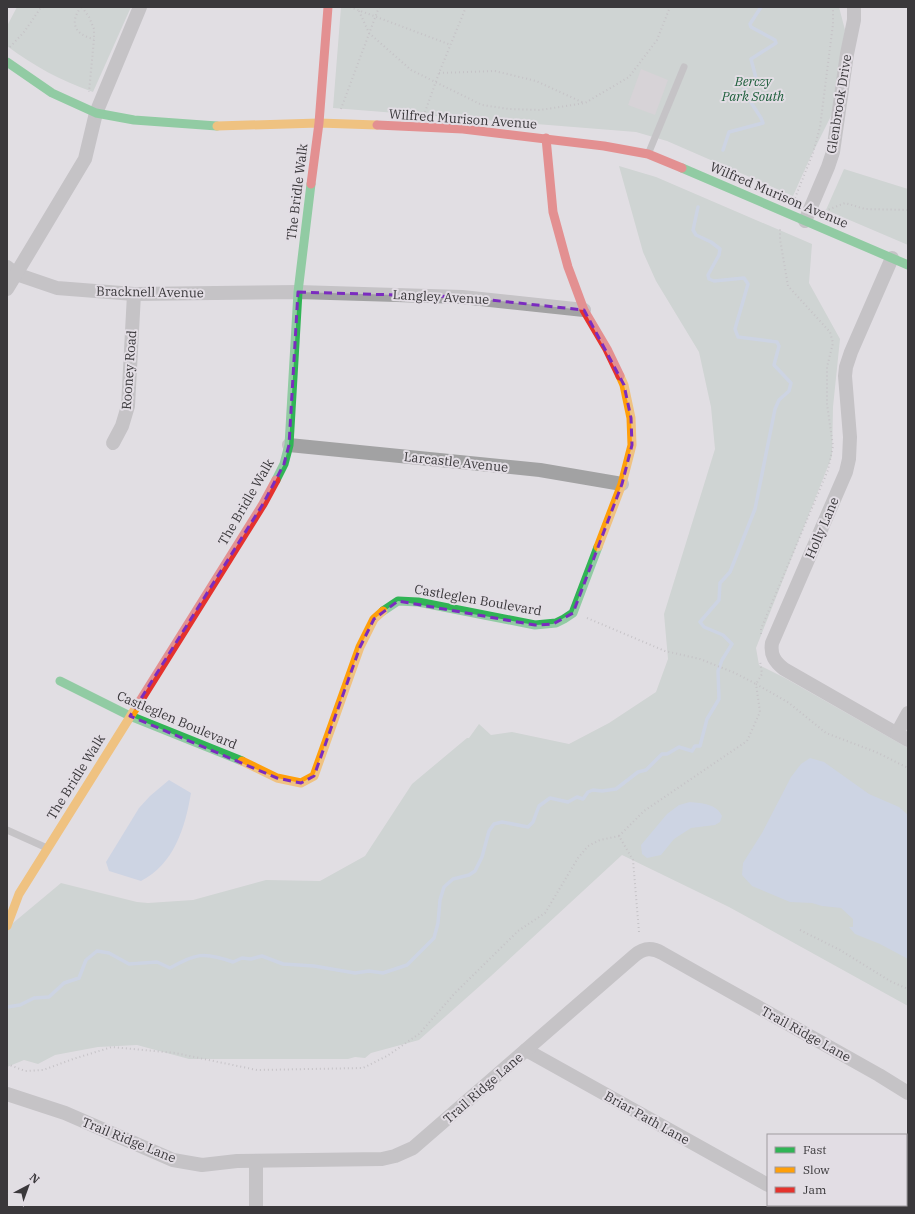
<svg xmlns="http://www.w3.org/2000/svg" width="915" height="1214" font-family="'IBM Plex Serif',serif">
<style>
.green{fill:#b8c7be}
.water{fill:#b4c7e2}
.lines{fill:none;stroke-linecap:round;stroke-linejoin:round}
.stream{stroke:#b4c7e2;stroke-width:3.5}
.building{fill:#c9c6c7}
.path{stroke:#a3a2a4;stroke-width:2;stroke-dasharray:1 3;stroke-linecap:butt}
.lane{stroke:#a2a2a3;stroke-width:7}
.street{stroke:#a2a2a3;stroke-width:14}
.fast{stroke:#30b455;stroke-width:9}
.slow{stroke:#ff9f0a;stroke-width:9}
.jam{stroke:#e5322d;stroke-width:9}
.marked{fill:none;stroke:#7b2cbf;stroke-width:3;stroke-dasharray:8 5;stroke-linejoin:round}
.labels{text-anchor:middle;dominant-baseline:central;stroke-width:4;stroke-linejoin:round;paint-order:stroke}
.park-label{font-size:13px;font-style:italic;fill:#1b5d39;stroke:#e2dde4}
.street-label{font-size:13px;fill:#3a383b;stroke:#e2dde4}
</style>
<rect width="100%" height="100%" fill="#e1dee3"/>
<g class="green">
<path d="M17,7H131L93,92C60,80 35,67 7,46V26Z"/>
<polygon points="341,7 839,7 845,30 832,114 810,158 793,196 667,141 636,132 333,108"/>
<polygon points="619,166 656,177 812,244 809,283 840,339 833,407 832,456 756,648 759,665 785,678 908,748 908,1006 729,907 622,855 491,976 419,1040 371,1053 365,1058 355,1057 348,1059 189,1059 137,1045 98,1047 55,1055 38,1064 24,1060 7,1067 7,928 61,883 137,902 148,903 193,900 266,880 320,881 365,856 412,784 467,738 469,738 479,724 491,735 512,732 569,744 609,723 656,692 668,659 664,614 715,449 711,407 699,352 656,281 643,252"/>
<polygon points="844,169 908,189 908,245 826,210"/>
</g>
<g class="water">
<polygon points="810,758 824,762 869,794 899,807 908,815 908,959 880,944 855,934 849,927 853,927 853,919 841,908 822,906 812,903 790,902 752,886 742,875 743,863 762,833 791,777 801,764"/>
<path d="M169,780L191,793C185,828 174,864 141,881L109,871L106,862L139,808L150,796Z"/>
<path d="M690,802C702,803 717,804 722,816L720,822L715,825L691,828L674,839L661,855L647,858L642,854L641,845L667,814L679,805Z"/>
</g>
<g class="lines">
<g class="stream">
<polyline points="723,150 729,132 763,123 761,118 743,90 756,78 751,59 776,43 775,40 751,27 750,24 761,7"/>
<path d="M7,1007L20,1005L34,998L49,997L64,983L79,978L86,960L97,951L109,953L129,964L157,962L170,968C196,954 203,951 233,962L242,958L251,959L262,956L283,964L314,966L355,973L369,971L383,973L407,965L434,938L438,923L440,900L444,887L453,879L469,875L475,871L482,857L489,831L494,824L502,822L528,827L533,822L539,806L550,798L568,802L577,797L583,799L588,792L593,790L602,791L616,789L638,772L646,770L662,754H667L679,747L692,751L695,746H700L707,719L719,699L718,671L722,660L732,644L723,635L704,627L700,622L719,600L720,583L730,572L755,509L775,409L779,400L789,391L791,383L774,365L779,346L777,342L738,337L735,329L748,284L744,278L714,281L709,279L708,275L719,255L720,249L711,242L696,235L693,230L698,207"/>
</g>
</g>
<polygon class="building" points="641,69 668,80 655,115 628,105"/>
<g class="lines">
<g class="path">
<path d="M81,7C69,23 75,35 94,39"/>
<polyline points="82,7 89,17 94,29 94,39 89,92"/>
<polyline points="350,7 451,45"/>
<polyline points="359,7 359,11 369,33 411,70 482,105 509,109 540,110 585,103 629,77 657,40 670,7"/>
<polyline points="10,47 24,32 40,9 44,7"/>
<polyline points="439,73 495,71 536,81 584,103"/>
<polyline points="341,109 379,7"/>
<polyline points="425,112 439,73 466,7"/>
<polyline points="795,198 813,153 820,127 833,24 833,7"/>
<polyline points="825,211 845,203 865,209 908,210"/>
<polyline points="587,618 665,651 700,659 735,673 756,684 762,674 760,660"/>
<polyline points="761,634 761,629 828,470 833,446 827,404 827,367 833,343 830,332 788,286 780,239 780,229"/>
<polyline points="800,930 840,950 890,981 908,989"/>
<polyline points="639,932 633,860 619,836 644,811 747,741 760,712 756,684 789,703 826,733 876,752 908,768"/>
<polyline points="7,1064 25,1071 43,1070 73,1059 112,1047 175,1053 257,1070 363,1068 387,1056 419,1034 455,993 518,931 545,913 578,858 588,846 600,840 619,836"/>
</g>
<g class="lane">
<polyline points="649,152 684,67"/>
<polyline points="7,830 47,848"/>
</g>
<g class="street">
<polyline points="805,221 828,167 833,152 847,54 854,20 854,7"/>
<path d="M892,258L851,352L846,367L845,376L850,437L849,459L846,472L772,643C770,655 775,662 784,669L908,740"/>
<polyline points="7,267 16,274 57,288 134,294 298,292 462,297 584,310"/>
<polyline points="7,289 85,159 96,113 140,7"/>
<polyline points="113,443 122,426 128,406 134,294"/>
<polyline points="289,445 540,470 622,484"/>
<polyline points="897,733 908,713"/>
<polyline points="526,1050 768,1185"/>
<path d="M7,1094L65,1113L173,1160L202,1165L237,1161L382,1159L395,1156L413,1148L634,956C643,948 652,947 662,953L701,975L879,1075L908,1093"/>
<polyline points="802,1205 805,1207"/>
<polyline points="256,1207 256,1161"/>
</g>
<g class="fast">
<polyline points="7,62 52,93 96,113 134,120 217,126"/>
<polyline points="682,168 908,265"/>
<polyline points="276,480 284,464 289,445 298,292 311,184"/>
<polyline points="383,611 398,601 418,602 535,625 556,623 564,619 573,613 598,547"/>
<polyline points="60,681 130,716 242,761"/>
</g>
<g class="slow">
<polyline points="217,126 319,123 377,125"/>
<polyline points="598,547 622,484 632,445 631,418 624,385 620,376"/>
<polyline points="242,761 277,778 301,783 314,776 360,647 374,619 383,611"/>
<polyline points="7,926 19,894 140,701"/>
</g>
<g class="jam">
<polyline points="377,125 463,129 604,146 648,154 682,168"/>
<polyline points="546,138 553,212 568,267 584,310 607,349 620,376"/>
<polyline points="311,184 319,123 328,7"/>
<polyline points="140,701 263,504 276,480"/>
<polyline points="907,1207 908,1205"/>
</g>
</g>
<path d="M0 0H915V1214H0ZM298,292L462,297L584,310L624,385L631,418L632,445L622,484L573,613L553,624L535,625L398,601L374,619L360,647L314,776L301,783L277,778L130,716L263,504L284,464L289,445Z" fill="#e1dee3" fill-opacity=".55" fill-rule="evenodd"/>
<path class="marked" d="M298,292L462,297L584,310L624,385L631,418L632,445L622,484L573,613L553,624L535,625L398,601L374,619L360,647L314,776L301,783L277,778L130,716L263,504L284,464L289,445Z"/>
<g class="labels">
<g class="park-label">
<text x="753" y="81">Berczy<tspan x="753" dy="15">Park South</tspan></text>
</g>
<g class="street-label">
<text transform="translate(839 104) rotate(-81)">Glenbrook Drive</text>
<text transform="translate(463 119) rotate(4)">Wilfred Murison Avenue</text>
<text transform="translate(297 192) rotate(-83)">The Bridle Walk</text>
<text transform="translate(779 195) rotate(23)">Wilfred Murison Avenue</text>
<text transform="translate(150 292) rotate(1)">Bracknell Avenue</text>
<text transform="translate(441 297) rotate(3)">Langley Avenue</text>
<text transform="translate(129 370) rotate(-86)">Rooney Road</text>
<text transform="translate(456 462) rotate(6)">Larcastle Avenue</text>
<text transform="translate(246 502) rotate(-60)">The Bridle Walk</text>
<text transform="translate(822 528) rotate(-67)">Holly Lane</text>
<text transform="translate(478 600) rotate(10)">Castleglen Boulevard</text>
<text transform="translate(177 720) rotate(23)">Castleglen Boulevard</text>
<text transform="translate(76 777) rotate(-58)">The Bridle Walk</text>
<text transform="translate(806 1034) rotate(29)">Trail Ridge Lane</text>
<text transform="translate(483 1088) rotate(-41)">Trail Ridge Lane</text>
<text transform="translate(647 1118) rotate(29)">Briar Path Lane</text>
<text transform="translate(129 1140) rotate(22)">Trail Ridge Lane</text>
</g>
</g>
<rect width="915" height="1214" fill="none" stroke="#3a383b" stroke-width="16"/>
<rect x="767" y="1134" width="140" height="72" fill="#e2dde4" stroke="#9f9ba0"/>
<rect x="775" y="1147" width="20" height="6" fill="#30b455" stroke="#9f9ba0"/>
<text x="803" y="1154" font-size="12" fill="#3a383b">Fast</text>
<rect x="775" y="1167" width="20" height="6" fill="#ff9f0a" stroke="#9f9ba0"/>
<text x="803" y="1174" font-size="12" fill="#3a383b">Slow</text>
<rect x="775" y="1187" width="20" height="6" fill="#e5322d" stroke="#9f9ba0"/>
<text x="803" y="1194" font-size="12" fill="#3a383b">Jam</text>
<g transform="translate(28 1186) rotate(41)" stroke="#e2dde4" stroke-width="3" paint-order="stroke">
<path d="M0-3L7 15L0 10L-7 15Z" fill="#3a383b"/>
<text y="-6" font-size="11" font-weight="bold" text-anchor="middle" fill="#3a383b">N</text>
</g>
</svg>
